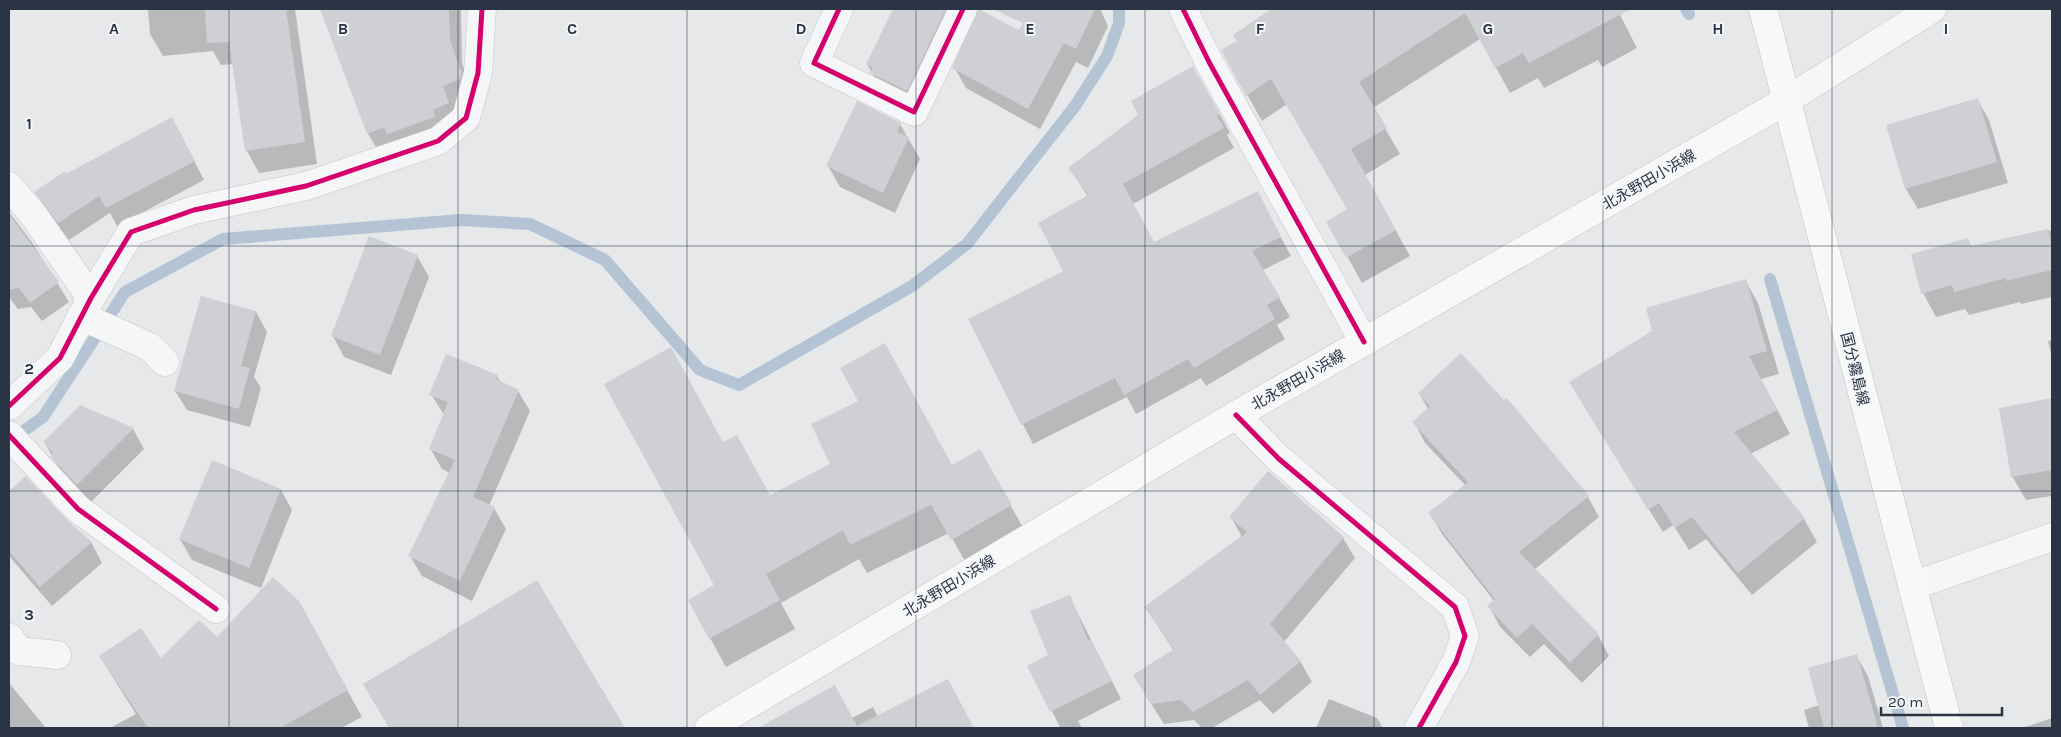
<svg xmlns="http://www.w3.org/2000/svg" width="2061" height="737" font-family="Karla,'Noto Sans JP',sans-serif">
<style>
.shadow{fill:#0003}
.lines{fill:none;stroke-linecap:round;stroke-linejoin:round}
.stream{stroke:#b4c4d5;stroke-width:12}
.building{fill:#ced0d3}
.minor-casing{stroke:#c4c6c8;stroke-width:29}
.tertiary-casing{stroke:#c4c6c8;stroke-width:29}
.secondary-casing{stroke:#c4c6c8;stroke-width:29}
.primary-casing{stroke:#c2c5c8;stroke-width:29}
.minor{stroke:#f5f6f7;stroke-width:28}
.tertiary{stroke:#f5f6f7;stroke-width:28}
.secondary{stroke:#f8f8f8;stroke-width:28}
.primary{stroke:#f8f8f8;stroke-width:28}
.cycleway-casing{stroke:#f4f6f9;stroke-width:8}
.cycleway{stroke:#d6006c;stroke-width:5}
.grid{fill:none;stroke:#2b3445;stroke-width:1;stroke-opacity:0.55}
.labels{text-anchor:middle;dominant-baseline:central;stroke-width:4;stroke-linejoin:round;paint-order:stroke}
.street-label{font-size:15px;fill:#2b3445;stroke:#f4f6f9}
.grid-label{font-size:16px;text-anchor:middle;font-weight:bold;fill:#2b3445;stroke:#f4f6f9;stroke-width:4;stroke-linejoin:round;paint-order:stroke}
</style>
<rect width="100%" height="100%" fill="#e6e8ea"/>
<g class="shadow">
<polygon points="148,9 295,9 317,164 259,173 247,151 234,64 221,65 213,51 163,56 150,34"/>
<polygon points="322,9 461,9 462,63 474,97 472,101 454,108 461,125 381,155 368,134"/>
<polygon points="894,9 962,9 918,111 884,94 867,64"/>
<polygon points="1031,9 1100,9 1108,26 1088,68 1076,62 1040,129 966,88 954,67 1020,32"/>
<polygon points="1274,9 1617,9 1637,48 1602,67 1598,60 1544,88 1538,78 1510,93 1480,39 1373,108 1400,154 1365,175 1410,256 1362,283 1328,222 1349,210 1287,104 1262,121 1222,50 1238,41 1235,35"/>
<polygon points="1204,86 1230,133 1227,135 1234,148 1133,204 1154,243 1257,193 1291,256 1263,270 1290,317 1277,325 1285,339 1206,386 1201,378 1136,414 1127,397 1033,444 969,319 1065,272 1088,197 1070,168"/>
<polygon points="1977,99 1989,120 2008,183 1918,209 1906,189 1888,126"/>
<polygon points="900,124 920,159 895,213 840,187 828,166"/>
<polygon points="182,137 204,180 117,226 110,213 69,240 46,210 36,192 66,175"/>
<polygon points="9,212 31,241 69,302 42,321 31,307 18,309 9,297"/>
<polygon points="2052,230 2052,297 2021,304 2020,302 1969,315 1965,309 1936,317 1923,293 1967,239 1972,247"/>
<polygon points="417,256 429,277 391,375 344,357 333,336"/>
<polygon points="1745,280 1758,303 1779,374 1761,379 1790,434 1750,454 1804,519 1817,542 1752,595 1706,539 1689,550 1673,525 1663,532 1584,406"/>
<polygon points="256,312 267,332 254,377 261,388 250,427 187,410 175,391"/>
<polygon points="2052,340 2052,358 2048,341"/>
<polygon points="497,376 501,383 518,391 530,411 489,506 494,508 506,529 472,601 422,576 410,556 450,473 442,469 430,448 444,415 431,394"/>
<polygon points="1419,393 1588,497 1599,517 1534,570 1598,635 1609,656 1582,683 1544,644 1530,657 1500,627 1489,606 1494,601 1442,534 1430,513 1466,486 1425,443 1414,422 1428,409"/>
<polygon points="2052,400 2052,496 2026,500 2012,476 2001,409"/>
<polygon points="133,429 144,449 89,504 63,476 45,443"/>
<polygon points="723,444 770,496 952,467 979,451 1027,534 969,568 949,533 867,573 859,559 781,603 795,629 726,667 710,638"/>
<polygon points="26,478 66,521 91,542 102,563 52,606 9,556 9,493"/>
<polygon points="281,490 292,510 261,588 192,560 180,539"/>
<polygon points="1231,517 1343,538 1355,558 1284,642 1300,661 1312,682 1273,714 1260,700 1212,728 1202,728 1194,720 1164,724 1146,696 1174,651 1146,608 1242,537"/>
<polygon points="537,581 623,728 391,728 365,684"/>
<polygon points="1069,596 1121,699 1078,721 1082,728 1058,728 1060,727 1029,666 1049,656"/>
<polygon points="313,628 362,717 341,728 110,728 136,714 100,657 161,660 217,639"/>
<polygon points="1856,655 1868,676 1883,728 1809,728 1804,710 1819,705"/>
<polygon points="9,683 46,728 9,728"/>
<polygon points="1329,699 1377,718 1383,728 1316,728"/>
<polygon points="961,704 973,728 798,728 803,725 852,718 873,707 878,717"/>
<polygon points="2052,718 2052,728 2022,728"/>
</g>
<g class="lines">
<g class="stream">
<polyline points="1686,9 1689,14"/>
<polyline points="1770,279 1903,728"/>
<polyline points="11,440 43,417 125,292 223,239 461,220 530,224 605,260 700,370 739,385 912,286 967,244 1075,106 1107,56 1119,23 1119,9"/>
</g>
</g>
<g class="building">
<polygon points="205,9 286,9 305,142 245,151 229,42 207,43"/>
<polygon points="320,9 449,9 450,40 462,74 460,79 443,86 449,103 433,110 435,117 387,134 384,127 367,134"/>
<polygon points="893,9 946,9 907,91 870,73 873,67 866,64"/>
<polygon points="978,9 1019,30 1023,23 993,9 1095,9 1076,49 1064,43 1028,109 952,68"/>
<polygon points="1271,9 1631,9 1529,63 1523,53 1495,68 1465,13 1359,82 1387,128 1351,149 1396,230 1346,258 1326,222 1347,209 1271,79 1246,96 1221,50 1237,41 1233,35"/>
<polygon points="1193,66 1220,114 1217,116 1224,128 1123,184 1154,242 1258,191 1281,237 1252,251 1280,297 1267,305 1275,319 1194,368 1188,359 1124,395 1115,378 1021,425 968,319 1063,271 1038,223 1088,195 1068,168 1138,115 1131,101"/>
<polygon points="1978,98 1997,162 1905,189 1886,125"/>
<polygon points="857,101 901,123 897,132 909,137 883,193 826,166"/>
<polygon points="172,117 195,161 106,208 99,196 58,223 34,192 65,171 66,174"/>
<polygon points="9,214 59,282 30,303 19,288 9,290"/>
<polygon points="2048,229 2052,249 2052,270 2006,281 2006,278 1954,292 1952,285 1921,294 1911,254 1968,238 1970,246"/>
<polygon points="369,236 418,255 380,355 331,336"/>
<polygon points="1746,279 1767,351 1749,356 1777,410 1734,432 1805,518 1738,573 1692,517 1675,528 1659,503 1648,510 1569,382 1652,331 1646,308"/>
<polygon points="201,296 256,311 241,366 250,368 239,409 174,391"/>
<polygon points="885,343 952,465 980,449 1012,505 951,540 931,505 850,545 843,530 766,574 780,600 709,639 688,600 714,585 604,384 671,347 723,442 737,435 770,495 830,464 811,424 858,401 840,368"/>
<polygon points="1461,353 1504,400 1507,398 1589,496 1519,552 1599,634 1570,663 1532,624 1517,638 1487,606 1495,599 1428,513 1468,482 1412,422 1430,406 1418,393"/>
<polygon points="446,354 498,375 496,379 519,390 473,497 495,507 460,581 408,556 455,460 429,449 448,402 429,395"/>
<polygon points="2052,398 2052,470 2011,477 1999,408"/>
<polygon points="80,405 134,428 77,485 50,456 53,453 43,442"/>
<polygon points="212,460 281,489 249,568 179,539"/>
<polygon points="1268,471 1344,537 1270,624 1301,661 1260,695 1248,680 1193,712 1181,700 1151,704 1133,675 1174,649 1144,607 1247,532 1229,517"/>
<polygon points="26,476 67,520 92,542 40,587 9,551 9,491"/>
<polygon points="273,577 299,601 348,690 280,728 148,728 99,656 141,628 161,658 199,620 217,637"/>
<polygon points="537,580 625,728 389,728 363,684"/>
<polygon points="1070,595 1088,640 1091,640 1112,681 1050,712 1027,666 1048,655 1030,611"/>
<polygon points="1857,654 1878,728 1824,728 1808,668"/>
<polygon points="948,679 974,728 758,728 835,685 857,726"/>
</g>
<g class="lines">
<g class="minor-casing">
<g id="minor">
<polyline points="839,9 814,63 914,112 963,9"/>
<polyline points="1183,9 1209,62 1364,342"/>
<polyline points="9,186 35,217 91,298"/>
<polyline points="81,316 150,347 165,362"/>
<polyline points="9,406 60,358 91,298 131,232 194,210 306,186 438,141 466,118 478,73 482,9"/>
<polyline points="1236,415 1279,459 1455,607 1465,636 1456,662 1419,728"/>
<polyline points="9,435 78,509 216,609"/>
<polyline points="1912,586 2052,537"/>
<polyline points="9,637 19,651 57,655"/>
</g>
</g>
<g class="tertiary-casing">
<polyline id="tertiary" points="1787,100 1932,9"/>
</g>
<g class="secondary-casing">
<polyline id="secondary" points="709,728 1236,415 1787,100"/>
</g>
<g class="primary-casing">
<polyline id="primary" points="1763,9 1949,728"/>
</g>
<use href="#minor" class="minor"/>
<use href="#tertiary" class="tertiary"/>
<use href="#secondary" class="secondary"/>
<use href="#primary" class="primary"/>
<g class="cycleway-casing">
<g id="cycleway">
<polyline points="839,9 814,63 914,112 963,9"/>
<polyline points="1183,9 1209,62 1364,342"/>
<polyline points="9,406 60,358 91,298 131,232 194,210 306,186 438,141 466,118 478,73 482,9"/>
<polyline points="1236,415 1279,459 1455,607 1465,636 1456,662 1419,728"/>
<polyline points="9,435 78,509 216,609"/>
</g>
</g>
<use href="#cycleway" class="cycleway"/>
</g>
<path class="grid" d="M229,9V728M458,9V728M687,9V728M916,9V728M1145,9V728M1374,9V728M1603,9V728M1832,9V728M9,246H2052M9,491H2052"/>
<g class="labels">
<g class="street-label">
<text transform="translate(1649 180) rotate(-30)">北永野田小浜線</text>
<text transform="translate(1855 369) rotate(76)">国分霧島線</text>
<text transform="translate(1298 380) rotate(-30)">北永野田小浜線</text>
<text transform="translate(949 586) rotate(-31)">北永野田小浜線</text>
</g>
</g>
<g class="grid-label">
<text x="114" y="34">A</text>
<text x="343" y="34">B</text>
<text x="572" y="34">C</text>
<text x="801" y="34">D</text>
<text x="1030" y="34">E</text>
<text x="1260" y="34">F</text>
<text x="1488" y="34">G</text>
<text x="1718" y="34">H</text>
<text x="1946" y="34">I</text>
<text x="29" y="129">1</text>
<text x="29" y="374">2</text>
<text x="29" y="620">3</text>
</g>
<rect width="2061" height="737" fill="none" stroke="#2b3445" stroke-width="20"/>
<path d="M1881 707v8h121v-8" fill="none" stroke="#2b3445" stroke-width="2.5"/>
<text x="1888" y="707" font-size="15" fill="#2b3445" stroke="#f4f6f9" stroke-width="4" paint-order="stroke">20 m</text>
</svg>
